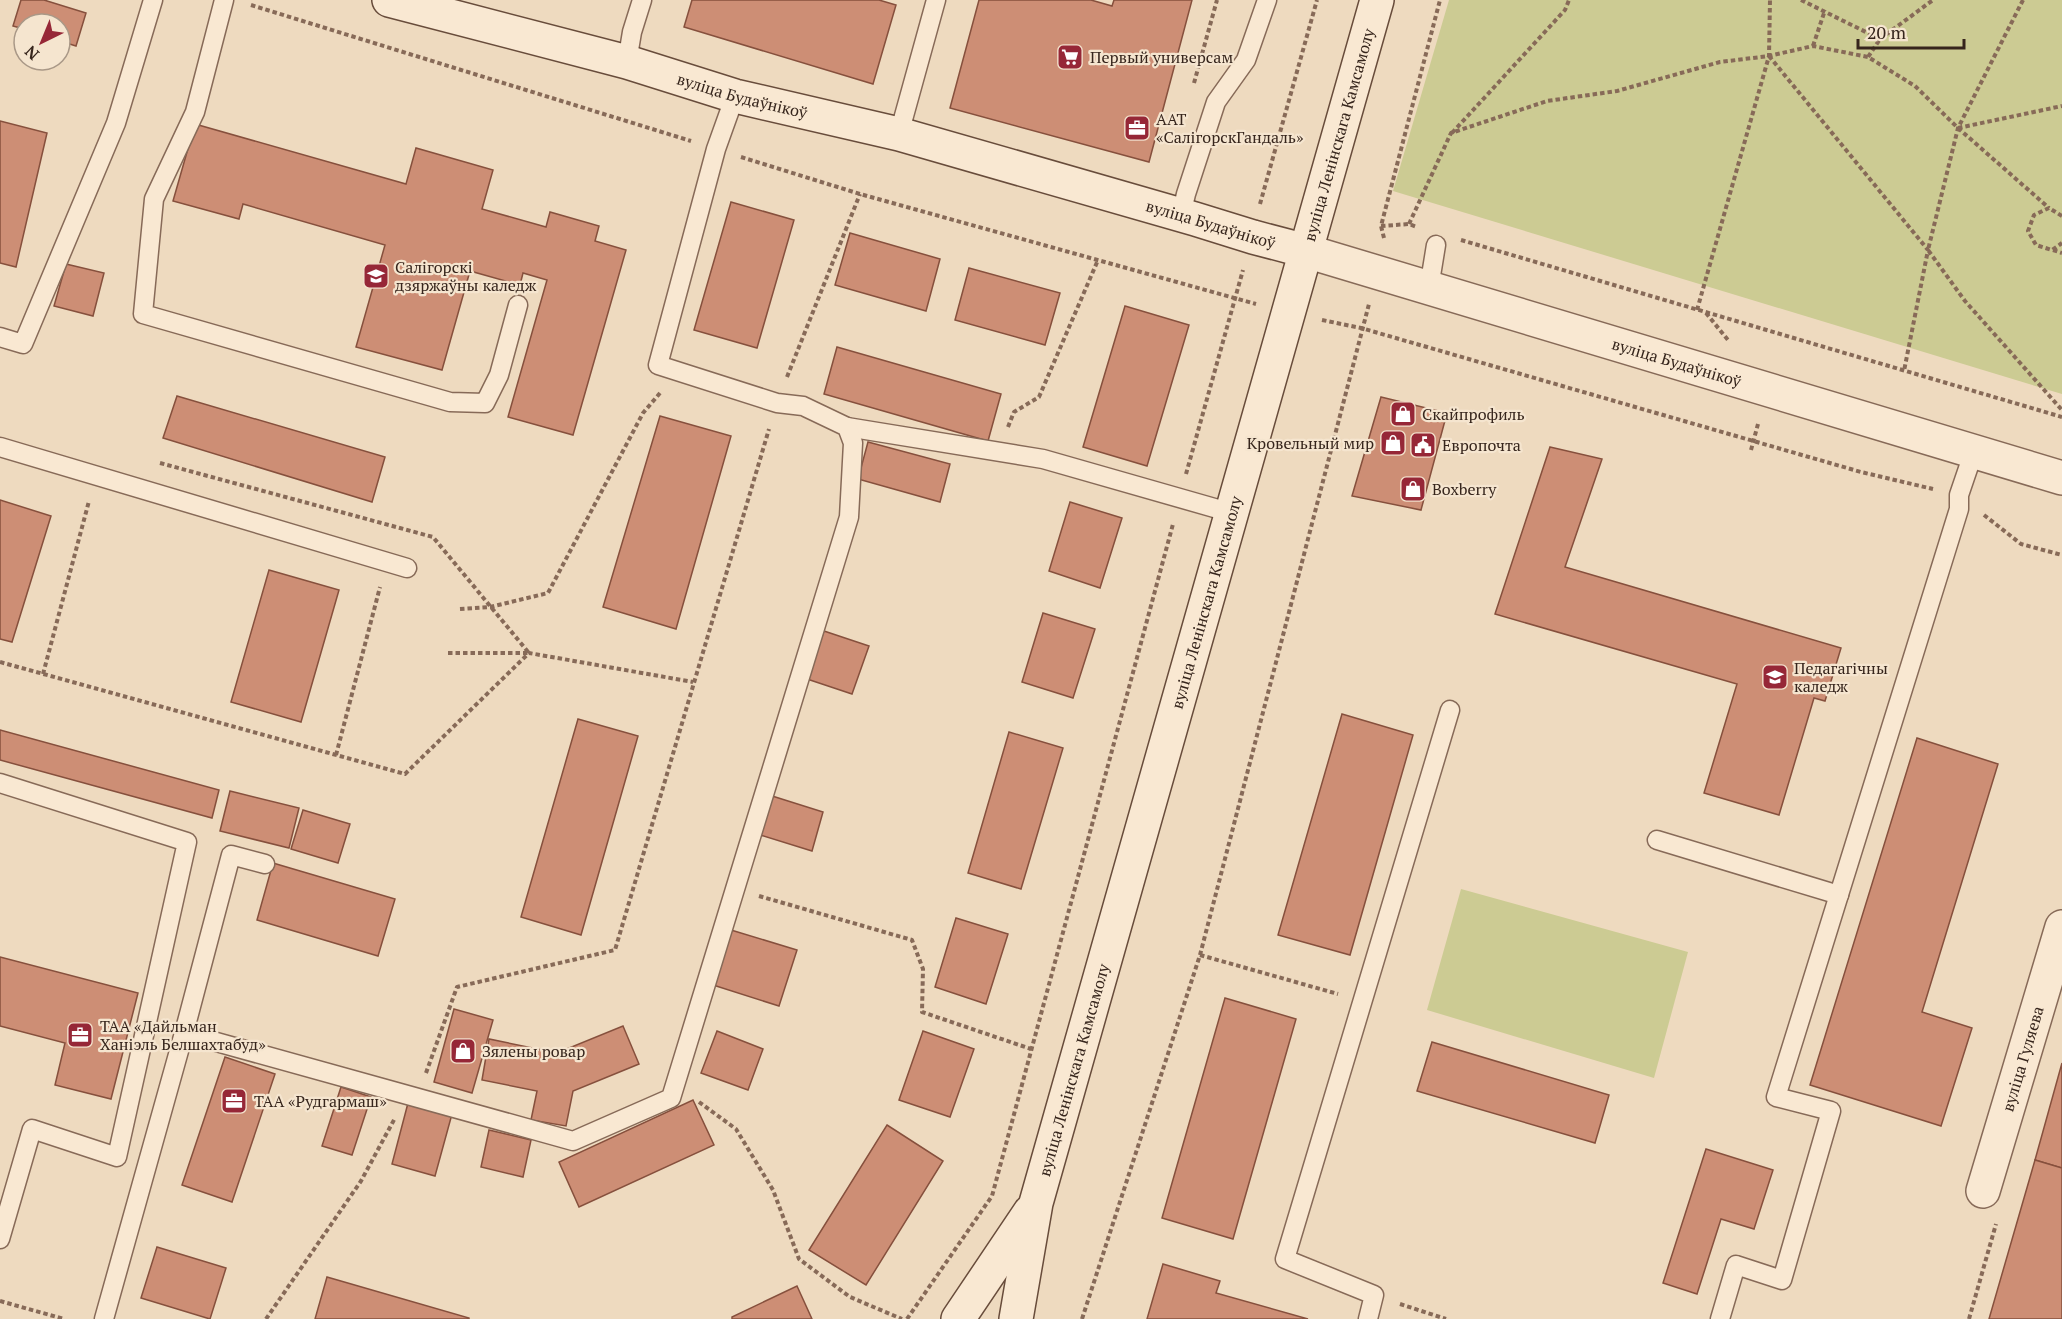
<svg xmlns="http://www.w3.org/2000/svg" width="2062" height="1319" font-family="'PT Serif',serif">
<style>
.green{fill:#cccb93}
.building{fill:#cd8e75;stroke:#86503d;stroke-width:1.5}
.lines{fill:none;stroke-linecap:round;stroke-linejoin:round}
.lane-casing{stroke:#876a58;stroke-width:21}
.street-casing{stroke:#876a58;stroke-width:36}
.secondary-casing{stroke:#684c3b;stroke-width:36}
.path{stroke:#876a58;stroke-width:4;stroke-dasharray:4.5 3;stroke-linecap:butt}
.lane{stroke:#f9e8d2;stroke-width:18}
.street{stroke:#f9e8d2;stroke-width:33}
.secondary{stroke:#f9e8d2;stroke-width:33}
.labels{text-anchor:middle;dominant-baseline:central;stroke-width:4.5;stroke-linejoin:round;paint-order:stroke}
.poi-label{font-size:16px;fill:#36251c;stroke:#f5e5cf;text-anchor:start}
.street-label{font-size:16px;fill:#36251c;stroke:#f5e5cf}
</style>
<rect width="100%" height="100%" fill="#eedabf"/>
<g class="green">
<polygon points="1449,0 2062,0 2062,394 1393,191"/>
<polygon points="1461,889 1688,952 1654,1078 1427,1010"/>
</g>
<g class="building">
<polygon points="21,0 44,0 86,13 76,46 60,41 60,24 24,24 24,29 13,26"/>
<polygon points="692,0 879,0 896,5 873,84 684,27"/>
<polygon points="979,0 1091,0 1112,6 1114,0 1192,0 1149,162 950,108"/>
<polygon points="0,121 47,133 16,267 0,263"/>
<polygon points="195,124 406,184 416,148 493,170 482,209 546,227 550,212 599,226 595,241 626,250 573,435 508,417 547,280 523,273 520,285 470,271 442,370 356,347 385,245 243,204 239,219 173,201"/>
<polygon points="731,202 794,220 757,348 694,330"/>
<polygon points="850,233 940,259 926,311 835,285"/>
<polygon points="66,264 104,273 93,316 54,306"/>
<polygon points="969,268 1060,293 1045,345 955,320"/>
<polygon points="1125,306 1189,325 1147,466 1083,447"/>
<polygon points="837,347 1001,394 988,441 824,394"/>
<polygon points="177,396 385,457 372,502 163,438"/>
<polygon points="1381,397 1447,413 1421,510 1352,496"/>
<polygon points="660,416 731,436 676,629 603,607"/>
<polygon points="868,442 950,464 940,502 858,479"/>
<polygon points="1550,447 1602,459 1565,567 1841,648 1825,701 1814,698 1779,815 1704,793 1737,684 1495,614"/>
<polygon points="0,500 51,516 12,642 0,639"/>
<polygon points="1070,502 1122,518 1100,588 1049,571"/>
<polygon points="269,570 339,590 301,722 231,702"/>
<polygon points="1043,613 1095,629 1073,698 1022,682"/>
<polygon points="824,631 869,646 852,694 807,679"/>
<polygon points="1342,714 1413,735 1350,955 1278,935"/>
<polygon points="578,719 638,736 581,935 521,917"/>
<polygon points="0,730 219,790 212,818 0,760"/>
<polygon points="1009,732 1063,748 1021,889 968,873"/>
<polygon points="1917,738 1998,764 1922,1012 1972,1028 1941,1126 1810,1085"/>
<polygon points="230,791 299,808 289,848 220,831"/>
<polygon points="769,795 823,812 812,851 757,834"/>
<polygon points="303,810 350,824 338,863 291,849"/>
<polygon points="273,863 395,899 378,956 257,920"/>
<polygon points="956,918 1008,934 986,1004 935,987"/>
<polygon points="731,930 797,950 779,1006 713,985"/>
<polygon points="0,957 138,993 111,1099 55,1085 65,1043 0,1026"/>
<polygon points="1225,998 1296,1019 1233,1239 1162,1218"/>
<polygon points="454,1009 493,1020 472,1093 434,1082"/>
<polygon points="623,1026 639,1064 573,1091 566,1126 531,1120 537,1091 482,1080 489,1039 557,1053"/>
<polygon points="717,1031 763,1049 748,1090 701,1073"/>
<polygon points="923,1031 974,1049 950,1117 899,1100"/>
<polygon points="1432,1042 1609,1095 1595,1143 1417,1091"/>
<polygon points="225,1057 275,1074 232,1202 182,1185"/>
<polygon points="2062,1063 2062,1168 2035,1160"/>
<polygon points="341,1087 371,1097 352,1155 322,1146"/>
<polygon points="693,1100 714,1145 579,1207 559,1162"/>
<polygon points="408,1103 452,1114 435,1176 392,1164"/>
<polygon points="887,1125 943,1161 866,1285 809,1250"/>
<polygon points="489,1130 531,1140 523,1177 481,1167"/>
<polygon points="1706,1149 1773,1170 1754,1229 1721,1219 1697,1294 1663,1283"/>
<polygon points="2035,1160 2062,1168 2062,1319 1989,1319"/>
<polygon points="157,1247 226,1268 210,1319 141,1298"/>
<polygon points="1163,1264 1220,1281 1216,1293 1308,1319 1147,1319"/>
<polygon points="327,1277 469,1318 469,1319 315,1319"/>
<polygon points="797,1286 812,1319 732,1319 732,1317"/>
</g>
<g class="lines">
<g class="lane-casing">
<g id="lane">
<polyline points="224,0 195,112 154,199 143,314 450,402 485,403 499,375 518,305"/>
<polyline points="627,62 632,32 642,0"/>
<polyline points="899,134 936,0"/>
<polyline points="1181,215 1186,194 1216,102 1246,60 1267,0"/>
<polyline points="1429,288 1436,245"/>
<polyline points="0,337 23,344 116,123 153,0"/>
<polyline points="847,427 1043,459 1232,513"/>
<polyline points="0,447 407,568"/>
<polyline points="0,783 187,842 117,1157 32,1129 0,1239"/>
<polyline points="1657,840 1839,895"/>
<polyline points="265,864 231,855 184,1033 573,1141 671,1098 849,517 853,443 847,427 803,406 777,403 658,365 716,149 735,96"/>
<polyline points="104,1319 184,1033"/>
<polyline points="1368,1319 1374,1295 1285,1259 1450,710"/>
<polyline points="1720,1319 1736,1265 1782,1280 1831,1111 1776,1097 1959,509 1959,495 1974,451"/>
</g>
</g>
<g class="street-casing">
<g id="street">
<path id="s1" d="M1306,251L2062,478"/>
<path id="s2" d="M1983,1191L2062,927"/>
</g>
</g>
<g class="secondary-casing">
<g id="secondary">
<path id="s3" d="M389,0L627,62L735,96L899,134L1195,219L1253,237L1306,251"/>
<polyline points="958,1319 1030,1212"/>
<path id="s4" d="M1016,1319L1036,1203L1377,0"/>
</g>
</g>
<g class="path">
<polyline points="1801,0 1880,39 1868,57 1915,86 1958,128 2049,208"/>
<polyline points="2023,0 1958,128 1928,250 1965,301 2062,410"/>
<polyline points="251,5 691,141"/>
<polyline points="1880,39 1933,0"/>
<polyline points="1813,46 1825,10"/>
<polyline points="1769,56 1928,250 1904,371"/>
<polyline points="1194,83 1217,0"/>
<polyline points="1958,128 2062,106"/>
<polyline points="1452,133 1565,10 1569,0"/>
<polyline points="741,157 860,194 1256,304"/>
<polyline points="1260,204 1317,0"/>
<polyline points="2062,216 2049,208 2034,215 2028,231 2036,245 2052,250 2062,243"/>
<polyline points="1409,224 1451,133 1547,101 1617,91 1720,62 1769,56 1813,46 1868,57"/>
<polyline points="1381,226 1409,224 1417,227"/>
<polyline points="1384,238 1381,226 1440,0"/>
<polyline points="1461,240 2062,417"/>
<polyline points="2053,250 2062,253"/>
<polyline points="1697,310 1769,56 1770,0"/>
<polyline points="1706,313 1728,340"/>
<polyline points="1322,320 1361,328 1861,472 1933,489"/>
<polyline points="787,377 860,194"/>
<polyline points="1008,427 1014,412 1039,397 1098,260"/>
<polyline points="1751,450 1758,424"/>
<polyline points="160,463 433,537 529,653"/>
<polyline points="1186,474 1243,270"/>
<polyline points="1984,515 2021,544 2062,555"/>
<polyline points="460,609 490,607 548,593 643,413 660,393"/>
<polyline points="448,653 528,653"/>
<polyline points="0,662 405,774 529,653 693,682"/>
<polyline points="43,674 89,501"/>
<polyline points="336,755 380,587"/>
<polyline points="759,896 912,940 923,969 922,1012 1031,1049"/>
<polyline points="1200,955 1338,994"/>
<polyline points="426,1073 457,987 615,950 769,429"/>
<polyline points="699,1102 736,1129 773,1190 799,1259 850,1297 902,1319"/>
<polyline points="0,1301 64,1319"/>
<polyline points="1400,1304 1446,1319"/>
<polyline points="266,1319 361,1181 395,1118"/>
<polyline points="907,1319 992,1196 1173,524"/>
<polyline points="1082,1319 1200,955 1369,304"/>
<polyline points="1969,1319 1996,1224"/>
</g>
<use href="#lane" class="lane"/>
<use href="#street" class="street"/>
<use href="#secondary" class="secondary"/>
</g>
<defs>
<g id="supermarket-square" transform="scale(1.35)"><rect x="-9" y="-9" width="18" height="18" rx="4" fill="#962737" stroke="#f5e5cf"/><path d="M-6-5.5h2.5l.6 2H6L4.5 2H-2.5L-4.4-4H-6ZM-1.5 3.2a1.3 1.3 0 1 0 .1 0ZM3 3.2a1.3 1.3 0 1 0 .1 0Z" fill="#fff"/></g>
<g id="office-square" transform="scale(1.35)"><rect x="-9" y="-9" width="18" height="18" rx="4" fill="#962737" stroke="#f5e5cf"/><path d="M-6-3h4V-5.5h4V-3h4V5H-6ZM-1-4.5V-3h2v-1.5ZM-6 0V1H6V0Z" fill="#fff"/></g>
<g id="university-square" transform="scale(1.35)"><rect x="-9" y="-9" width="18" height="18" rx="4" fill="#962737" stroke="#f5e5cf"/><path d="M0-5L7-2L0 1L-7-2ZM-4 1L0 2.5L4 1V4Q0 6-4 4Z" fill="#fff"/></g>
<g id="shop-square" transform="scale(1.35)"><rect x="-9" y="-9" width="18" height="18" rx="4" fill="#962737" stroke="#f5e5cf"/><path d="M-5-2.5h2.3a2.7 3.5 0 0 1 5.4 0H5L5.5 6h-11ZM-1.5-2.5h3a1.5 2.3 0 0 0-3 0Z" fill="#fff"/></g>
<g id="civic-square" transform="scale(1.35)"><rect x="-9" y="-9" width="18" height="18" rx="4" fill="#962737" stroke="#f5e5cf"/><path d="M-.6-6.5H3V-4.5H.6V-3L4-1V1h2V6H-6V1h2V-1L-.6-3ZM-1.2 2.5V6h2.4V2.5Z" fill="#fff"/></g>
</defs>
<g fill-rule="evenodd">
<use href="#supermarket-square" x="1070" y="57"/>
<use href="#office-square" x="1137" y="128"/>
<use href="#university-square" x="376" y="276"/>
<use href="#shop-square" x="1403" y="414"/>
<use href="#shop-square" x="1393" y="443"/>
<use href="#civic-square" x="1423" y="445"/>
<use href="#shop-square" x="1413" y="489"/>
<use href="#university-square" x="1775" y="677"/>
<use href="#office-square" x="80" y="1035"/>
<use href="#shop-square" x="463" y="1051"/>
<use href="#office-square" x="234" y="1101"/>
</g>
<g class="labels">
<g class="poi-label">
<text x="1090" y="57">Первый универсам</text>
<text x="1156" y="119">ААТ<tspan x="1156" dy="18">«СалігорскГандаль»</tspan></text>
<text x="395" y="267">Салігорскі<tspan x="395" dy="18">дзяржаўны каледж</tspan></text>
<text x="1422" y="414">Скайпрофиль</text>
<text x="1374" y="443" text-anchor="end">Кровельный мир</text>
<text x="1442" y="445">Европочта</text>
<text x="1432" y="489">Boxberry</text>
<text x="1794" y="668">Педагагічны<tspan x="1794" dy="18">каледж</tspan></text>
<text x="100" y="1026">ТАА «Дайльман<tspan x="100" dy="18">Ханіэль Белшахтабуд»</tspan></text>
<text x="482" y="1051">Зялены ровар</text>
<text x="254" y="1101">ТАА «Рудгармаш»</text>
</g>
<g class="street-label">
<text stroke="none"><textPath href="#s3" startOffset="366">вуліца Будаўнікоў</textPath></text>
<text stroke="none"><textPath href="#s4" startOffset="1228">вуліца Ленінскага Камсамолу</textPath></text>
<text stroke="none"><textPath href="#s3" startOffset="852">вуліца Будаўнікоў</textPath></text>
<text stroke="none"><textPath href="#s1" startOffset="387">вуліца Будаўнікоў</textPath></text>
<text stroke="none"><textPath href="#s4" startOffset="742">вуліца Ленінскага Камсамолу</textPath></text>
<text stroke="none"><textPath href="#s2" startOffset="138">вуліца Гуляева</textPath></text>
<text stroke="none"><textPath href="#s4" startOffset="256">вуліца Ленінскага Камсамолу</textPath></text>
</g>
</g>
<g transform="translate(42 42) rotate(223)"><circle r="28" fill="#f5e5cf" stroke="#a99887" stroke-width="1.5"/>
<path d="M0-4.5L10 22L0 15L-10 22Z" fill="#962737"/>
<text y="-9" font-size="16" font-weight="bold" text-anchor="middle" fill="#36251c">N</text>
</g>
<path d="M1858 39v9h106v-9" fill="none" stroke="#36251c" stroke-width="3"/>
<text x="1867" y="39" font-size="18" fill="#36251c" stroke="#f5e5cf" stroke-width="4.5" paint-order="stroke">20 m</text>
</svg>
